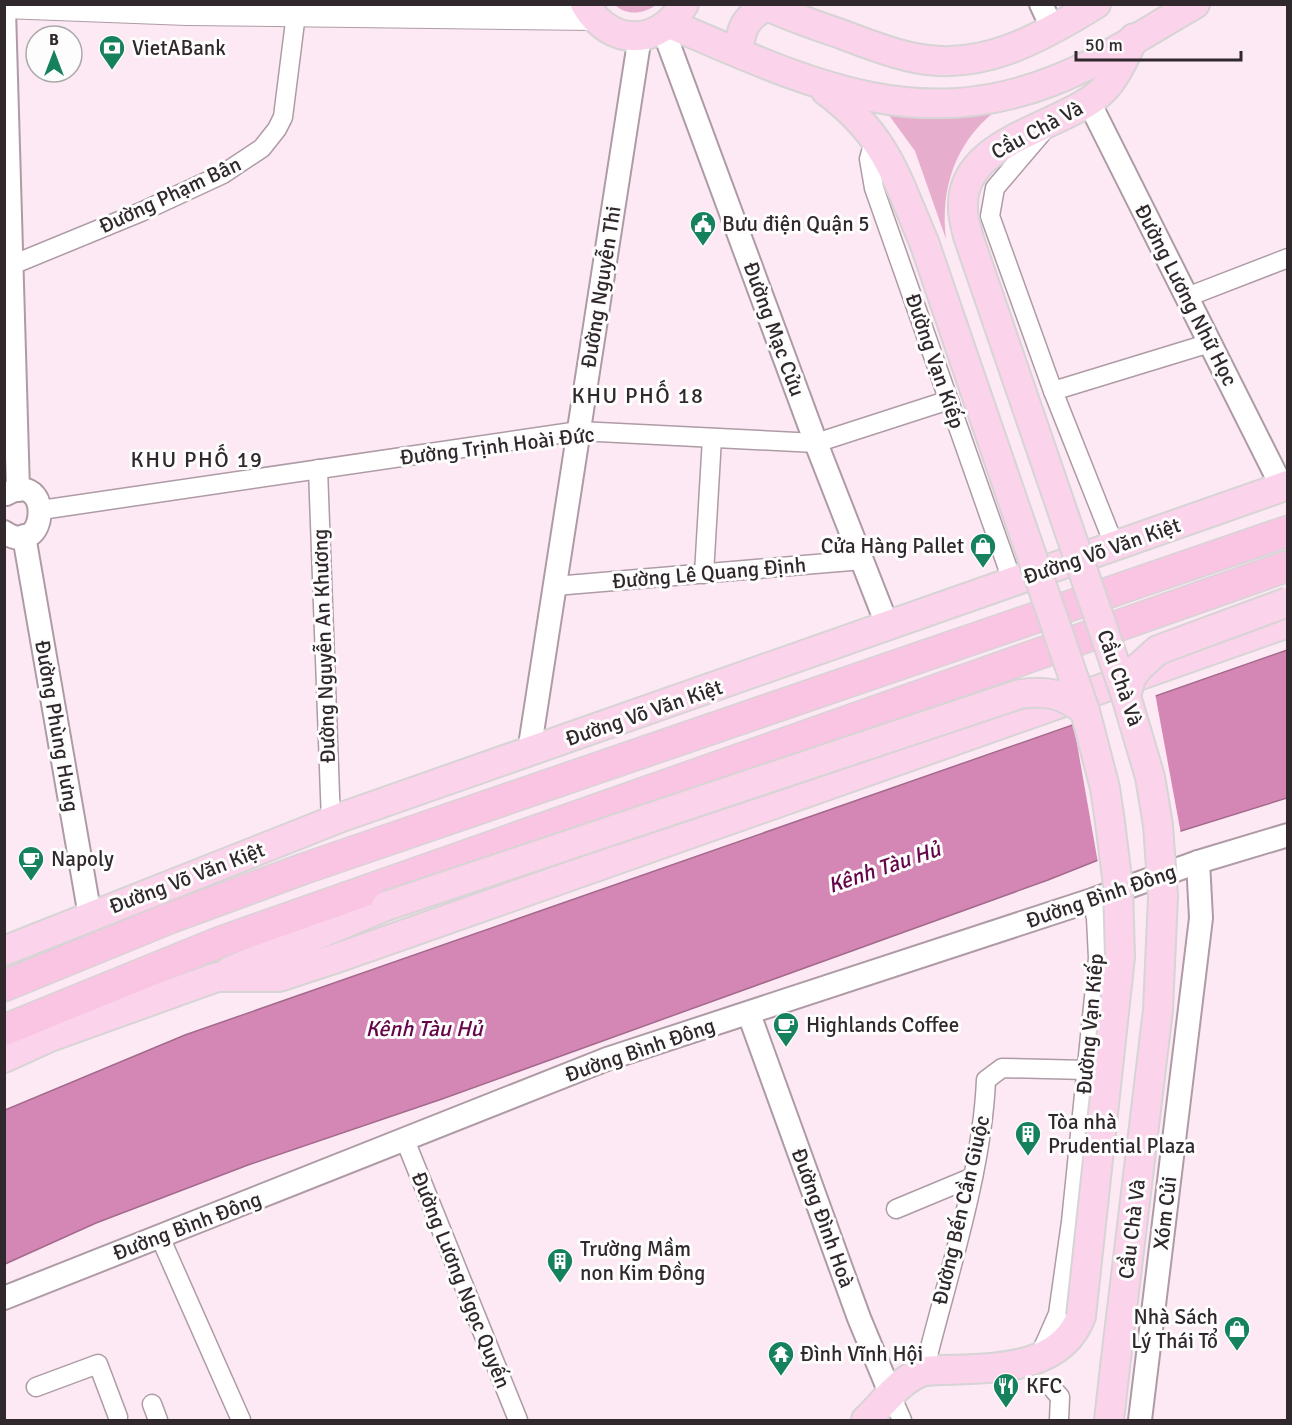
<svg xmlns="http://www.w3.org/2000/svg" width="1292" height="1425" font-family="Signika,sans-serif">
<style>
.green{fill:#e6adcd}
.water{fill:#d487b5;stroke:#a36a8c;stroke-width:1.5}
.pier{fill:#fde9f4}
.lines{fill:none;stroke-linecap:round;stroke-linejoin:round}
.minor-casing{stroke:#ae9ba5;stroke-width:21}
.tertiary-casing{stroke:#ae9ba5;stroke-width:26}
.secondary-casing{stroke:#ae9ba5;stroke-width:28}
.primary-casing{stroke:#d6d4d5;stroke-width:32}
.trunk-casing{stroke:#d6d4d5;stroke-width:33}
.minor{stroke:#fff;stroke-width:18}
.tertiary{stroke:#fff;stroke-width:22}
.secondary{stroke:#fff;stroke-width:26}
.primary{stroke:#fbd3ea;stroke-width:28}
.trunk{stroke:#fac4e3;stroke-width:30}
.primary-bridge-casing{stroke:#d6d4d5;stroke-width:32;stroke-linecap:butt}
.primary-bridge{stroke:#fbd3ea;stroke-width:28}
.labels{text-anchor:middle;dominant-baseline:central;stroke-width:6;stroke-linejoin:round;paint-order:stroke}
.poi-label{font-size:21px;fill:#30282c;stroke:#fdfdfd;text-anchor:start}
.street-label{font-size:21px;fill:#30282c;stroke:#fdfdfd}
.neighbourhood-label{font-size:22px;letter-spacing:1.5px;fill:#30282c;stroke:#fdfdfd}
.water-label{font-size:22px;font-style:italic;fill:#640549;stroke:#fdfdfd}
</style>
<rect width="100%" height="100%" fill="#fde9f4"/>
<g class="green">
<path d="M615,5H656C643,14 627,16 615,5Z"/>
<path d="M883,107L994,112C955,144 940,189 946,239L915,151Z"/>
</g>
<polygon class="water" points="1287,650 1287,798 1136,845 1048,880 442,1099 248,1165 96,1223 5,1264 5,1110 185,1035"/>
<polygon class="pier" points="1155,693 1181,834 1098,863 1073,721"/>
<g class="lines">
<g class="minor-casing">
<g id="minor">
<polyline points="1047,127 995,188 990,216 1053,391 1115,547"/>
<polyline points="875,137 869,159 874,188 1013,583"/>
<polyline points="12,265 141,212 223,174 262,148 277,129 283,117 296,14"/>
<polyline points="1187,297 1288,258"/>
<polyline points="1053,391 1210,343"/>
<polyline points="318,469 331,822"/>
<polyline points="41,510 579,431 816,443 949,400"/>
<polyline points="704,574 712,438"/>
<polyline points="555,586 863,560"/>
<polyline points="405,1140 518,1420"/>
<polyline points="896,1209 973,1177"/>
<polyline points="160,1237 241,1420"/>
<polyline points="1039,1357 1058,1314 1071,1222 1098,958 1096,918 1092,900"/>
<path d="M924,1371C947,1278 982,1174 986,1080L1002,1068L1087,1070"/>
<polyline points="36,1387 98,1364 118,1417"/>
<polyline points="1053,1389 1060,1397 1059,1420"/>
<polyline points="891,1395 902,1420"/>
<polyline points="152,1404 158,1420"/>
</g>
</g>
<g class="tertiary-casing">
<g id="tertiary">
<polyline points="1041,4 1053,30"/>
<polyline points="4,10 18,490"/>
<polyline points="663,29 816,443 888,627"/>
<polyline points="1089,102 1282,487"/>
<path d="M4,532C48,562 54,468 6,494"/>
<polyline points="24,536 90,916"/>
<polyline points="529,752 640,36"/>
<polyline points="749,1014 859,1318 891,1395"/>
<polyline points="4,1298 607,1059 1092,900 1198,862 1288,835"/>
<polyline points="1140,1420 1201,918 1198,862"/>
</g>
</g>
<g class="secondary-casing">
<polyline id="secondary" points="4,5 187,12 593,17"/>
</g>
<g class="primary-casing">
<g id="primary">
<path d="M585,4C610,47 659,47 684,4"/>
<path d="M763,4C788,16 815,25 841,34C865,43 889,53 915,58C981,72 1041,38 1096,4"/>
<path d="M670,24C798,78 910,136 1050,82C1101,63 1147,31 1195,4"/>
<path d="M739,53C740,29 745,18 766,6"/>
<path d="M826,91C886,135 896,177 924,242"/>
<path d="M968,236C966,227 963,218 963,209C959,140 1059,129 1100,93C1116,79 1124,57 1134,38"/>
<polyline points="4,951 342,817 1288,485"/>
<polyline points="230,971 386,906"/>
<polyline points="4,1058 50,1037 217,977 279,977 340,957 1288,623"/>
<path d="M866,1420C884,1403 900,1379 924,1371C976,1367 1059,1377 1081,1316"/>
<polyline points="1109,1420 1115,1367"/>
</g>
</g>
<g class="trunk-casing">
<g id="trunk">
<polyline points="4,986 170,918 303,869 1288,531"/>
<polyline points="4,1030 220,942 1288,566"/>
</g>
</g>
<use href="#minor" class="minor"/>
<use href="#tertiary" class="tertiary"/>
<use href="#secondary" class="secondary"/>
<use href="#primary" class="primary"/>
<use href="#trunk" class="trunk"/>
<g class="primary-bridge-casing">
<g id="primary-bridge">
<polyline points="968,236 1126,696 1150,777 1158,825 1163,896 1158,1010 1115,1367"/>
<polyline points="924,242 1085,711 1105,788 1110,822 1118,886 1120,957 1081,1316"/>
<polyline points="1126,696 1131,678 1139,667 1158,650 1288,602"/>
<path d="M386,906L1020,694C1048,690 1063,694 1085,711"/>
</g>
</g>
<use href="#primary-bridge" class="primary-bridge"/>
</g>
<defs>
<g id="bank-pin" transform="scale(1.35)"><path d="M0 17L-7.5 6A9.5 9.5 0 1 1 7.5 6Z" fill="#16815d" stroke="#fdfdfd"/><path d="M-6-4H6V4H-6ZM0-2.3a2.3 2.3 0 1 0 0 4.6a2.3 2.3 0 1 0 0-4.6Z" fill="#fff"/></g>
<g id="civic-pin" transform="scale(1.35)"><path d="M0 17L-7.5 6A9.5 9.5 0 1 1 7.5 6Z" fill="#16815d" stroke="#fdfdfd"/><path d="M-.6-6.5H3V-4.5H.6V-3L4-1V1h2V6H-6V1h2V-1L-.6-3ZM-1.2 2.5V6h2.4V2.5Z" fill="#fff"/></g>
<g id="shop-pin" transform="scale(1.35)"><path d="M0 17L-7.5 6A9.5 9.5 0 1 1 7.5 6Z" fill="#16815d" stroke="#fdfdfd"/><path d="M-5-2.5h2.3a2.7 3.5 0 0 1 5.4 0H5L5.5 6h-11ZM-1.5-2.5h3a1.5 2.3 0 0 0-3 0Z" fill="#fff"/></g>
<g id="cafe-pin" transform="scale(1.35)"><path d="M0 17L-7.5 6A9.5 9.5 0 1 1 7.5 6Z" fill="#16815d" stroke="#fdfdfd"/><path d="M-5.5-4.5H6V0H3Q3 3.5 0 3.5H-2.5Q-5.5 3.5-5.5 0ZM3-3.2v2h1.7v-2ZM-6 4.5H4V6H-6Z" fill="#fff"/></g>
<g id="building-pin" transform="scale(1.35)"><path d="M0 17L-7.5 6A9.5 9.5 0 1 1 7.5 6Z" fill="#16815d" stroke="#fdfdfd"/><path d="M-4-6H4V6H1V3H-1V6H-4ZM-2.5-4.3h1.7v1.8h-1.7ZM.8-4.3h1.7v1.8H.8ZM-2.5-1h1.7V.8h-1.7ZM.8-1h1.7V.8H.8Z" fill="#fff"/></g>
<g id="temple-pin" transform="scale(1.35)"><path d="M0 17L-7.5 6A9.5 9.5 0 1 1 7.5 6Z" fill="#16815d" stroke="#fdfdfd"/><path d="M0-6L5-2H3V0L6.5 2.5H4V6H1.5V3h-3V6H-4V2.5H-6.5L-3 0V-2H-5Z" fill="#fff"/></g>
<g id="restaurant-pin" transform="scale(1.35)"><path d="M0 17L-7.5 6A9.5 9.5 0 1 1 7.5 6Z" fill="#16815d" stroke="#fdfdfd"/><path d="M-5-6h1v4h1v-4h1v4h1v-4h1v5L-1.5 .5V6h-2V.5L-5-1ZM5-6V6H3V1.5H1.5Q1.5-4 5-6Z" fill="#fff"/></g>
</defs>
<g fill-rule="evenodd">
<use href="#bank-pin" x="112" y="48"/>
<use href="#civic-pin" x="703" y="224"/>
<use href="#shop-pin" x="983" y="546"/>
<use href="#cafe-pin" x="31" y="859"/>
<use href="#cafe-pin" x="786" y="1025"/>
<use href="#building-pin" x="1028" y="1134"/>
<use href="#building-pin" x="560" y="1261"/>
<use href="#shop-pin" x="1237" y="1329"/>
<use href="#temple-pin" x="781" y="1354"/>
<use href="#restaurant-pin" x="1006" y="1386"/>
</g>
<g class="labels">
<g class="poi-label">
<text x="132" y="48">VietABank</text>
<text x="722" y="224">Bưu điện Quận 5</text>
<text x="964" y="546" text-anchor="end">Cửa Hàng Pallet</text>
<text x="51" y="859">Napoly</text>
<text x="806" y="1025">Highlands Coffee</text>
<text x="1048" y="1122">Tòa nhà<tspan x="1048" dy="24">Prudential Plaza</tspan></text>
<text x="580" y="1249">Trường Mầm<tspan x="580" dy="24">non Kim Đồng</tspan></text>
<text x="1218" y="1317" text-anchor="end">Nhà Sách<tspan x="1218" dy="24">Lý Thái Tổ</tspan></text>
<text x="800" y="1354">Đình Vĩnh Hội</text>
<text x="1026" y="1386">KFC</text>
</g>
<g class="street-label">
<text transform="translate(1037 130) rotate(-28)">Cầu Chà Và</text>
<text transform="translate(170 195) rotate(-25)">Đường Phạm Bân</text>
<text transform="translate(601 287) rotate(-81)">Đường Nguyễn Thi</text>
<text transform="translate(1186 295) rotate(63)">Đường Lương Nhữ Học</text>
<text transform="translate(774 329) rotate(70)">Đường Mạc Cửu</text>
<text transform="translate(935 361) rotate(71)">Đường Vạn Kiếp</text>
<text transform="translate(497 446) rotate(-7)">Đường Trịnh Hoài Đức</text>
<text transform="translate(1102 551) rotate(-19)">Đường Võ Văn Kiệt</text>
<text transform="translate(709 573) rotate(-5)">Đường Lê Quang Định</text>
<text transform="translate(324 646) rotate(-92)">Đường Nguyễn An Khương</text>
<text transform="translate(1120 678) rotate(71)">Cầu Chà Và</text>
<text transform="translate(644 713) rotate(-19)">Đường Võ Văn Kiệt</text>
<text transform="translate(57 726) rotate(80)">Đường Phùng Hưng</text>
<text transform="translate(187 878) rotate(-21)">Đường Võ Văn Kiệt</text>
<text transform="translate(1101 896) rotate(-19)">Đường Bình Đông</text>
<text transform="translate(1090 1024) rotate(-85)">Đường Vạn Kiếp</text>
<text transform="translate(640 1050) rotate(-19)">Đường Bình Đông</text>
<text transform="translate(961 1210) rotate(-77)">Đường Bến Cần Giuộc</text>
<text transform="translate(1165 1213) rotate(-83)">Xóm Củi</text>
<text transform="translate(823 1218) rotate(70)">Đường Đình Hoà</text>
<text transform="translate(187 1226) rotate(-21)">Đường Bình Đông</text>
<text transform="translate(1132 1229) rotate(-83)">Cầu Chà Và</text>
<text transform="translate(461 1280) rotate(68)">Đường Lương Ngọc Quyến</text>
</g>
<g class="neighbourhood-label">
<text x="638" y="395">KHU PHỐ 18</text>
<text x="197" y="459">KHU PHỐ 19</text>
</g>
<g class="water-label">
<text transform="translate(884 867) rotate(-19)">Kênh Tàu Hủ</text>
<text x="424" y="1028">Kênh Tàu Hủ</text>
</g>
</g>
<rect width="1292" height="1425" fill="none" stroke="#30282c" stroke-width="12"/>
<g transform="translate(54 54)"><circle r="28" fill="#fdfdfd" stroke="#aba8a9" stroke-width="1.5"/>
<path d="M0-4.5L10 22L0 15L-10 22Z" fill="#16815d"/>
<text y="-9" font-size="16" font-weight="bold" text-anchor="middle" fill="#30282c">B</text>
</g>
<path d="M1076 51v9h165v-9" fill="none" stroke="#30282c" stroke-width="3"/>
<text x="1085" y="51" font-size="18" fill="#30282c" stroke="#fdfdfd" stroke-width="4.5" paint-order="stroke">50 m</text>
</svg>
